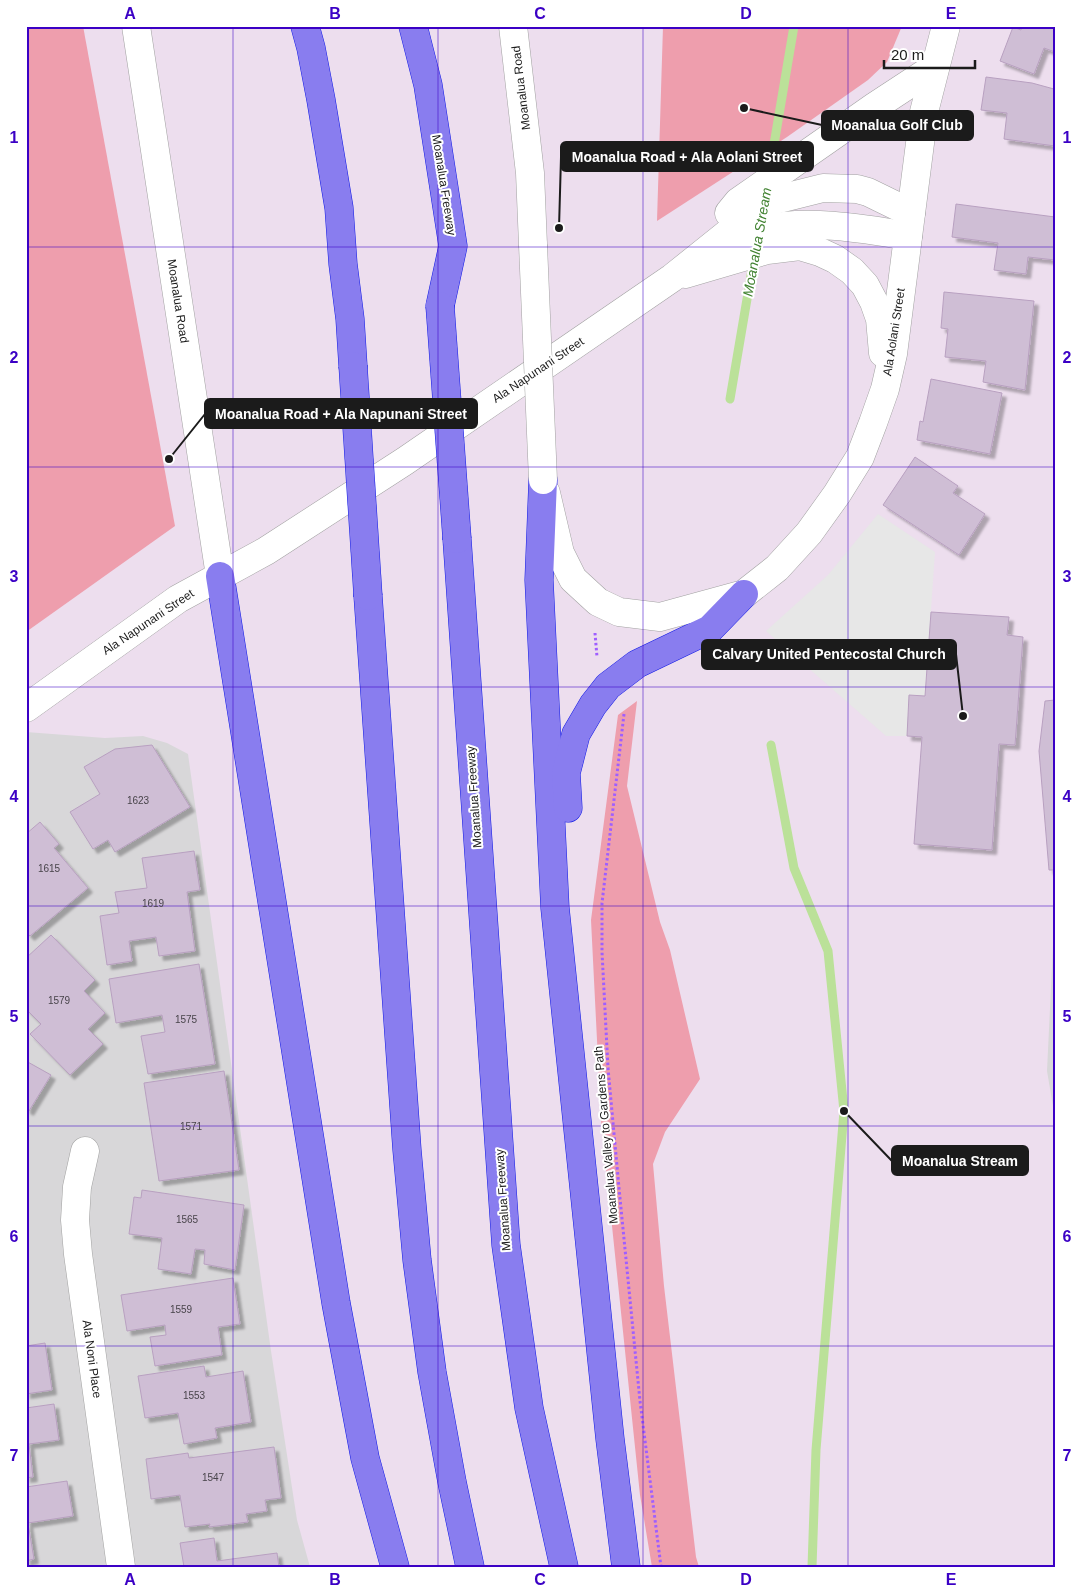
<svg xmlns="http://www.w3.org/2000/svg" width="1081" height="1593" font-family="Arial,sans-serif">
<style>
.residential{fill:#d8d7d9}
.grass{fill:#ee9ead}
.parking{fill:#e7e7e7}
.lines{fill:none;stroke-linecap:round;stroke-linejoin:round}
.stream{stroke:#bbe199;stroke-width:9}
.building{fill:#cfbed5;stroke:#b8a0c0;filter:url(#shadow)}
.minor-casing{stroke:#a2a2a2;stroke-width:29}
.highway-casing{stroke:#121be5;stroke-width:29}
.path{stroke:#9f5eff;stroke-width:3;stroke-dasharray:2.5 2.5;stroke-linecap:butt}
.minor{stroke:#fff;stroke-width:28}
.highway{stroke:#897def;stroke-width:28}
.minor-bridge-casing{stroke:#a2a2a2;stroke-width:29;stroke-linecap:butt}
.highway-bridge-casing{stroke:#121be5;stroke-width:29;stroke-linecap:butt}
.minor-bridge{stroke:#fff;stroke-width:28}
.highway-bridge{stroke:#897def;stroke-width:28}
.grid{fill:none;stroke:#3b00c5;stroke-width:1;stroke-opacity:0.55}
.labels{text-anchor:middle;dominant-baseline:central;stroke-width:4;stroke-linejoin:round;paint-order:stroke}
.number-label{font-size:10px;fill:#48444a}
.street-label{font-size:12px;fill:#1b1b1b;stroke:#fff}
.water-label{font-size:14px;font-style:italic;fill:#418231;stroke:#fff}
.leader{fill:none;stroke:#1b1b1b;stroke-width:2}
.callout-dot{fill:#1b1b1b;stroke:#fff;stroke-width:2}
.callout{fill:#1b1b1b;stroke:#1b1b1b;stroke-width:2}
.callout-label{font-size:14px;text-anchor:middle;font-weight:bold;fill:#fff}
.neatline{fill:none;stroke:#3b00c5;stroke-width:2}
.grid-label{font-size:16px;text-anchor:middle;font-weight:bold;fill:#3b00c5}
</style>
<defs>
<filter id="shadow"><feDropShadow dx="4.5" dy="4.5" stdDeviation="1" flood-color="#0004"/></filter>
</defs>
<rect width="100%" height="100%" fill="#eddeee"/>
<g class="residential">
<polygon points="26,732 105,738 143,736 167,743 188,754 271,1351 297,1520 310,1567 26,1567"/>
<polygon points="1053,946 1055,946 1055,1118 1047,1071"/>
</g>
<g class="grass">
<polygon points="26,26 83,26 175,526 26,632"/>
<polygon points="663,26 902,26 887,62 868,80 787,137 657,221"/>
<polygon points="637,701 627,786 660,922 670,950 700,1079 665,1132 653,1164 664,1286 696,1557 699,1567 652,1567 640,1495 601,1120 591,920 618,715"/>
</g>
<polygon class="parking" points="878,514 935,552 925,696 909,695 907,736 886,736 766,631 828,575"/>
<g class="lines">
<g class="stream">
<polyline points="769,174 794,26"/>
<polyline points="730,399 754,258"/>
<polyline points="771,745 794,868 828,951 844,1111 816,1450 812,1567"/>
</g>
</g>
<g class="building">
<polygon points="1022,26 1055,26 1055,52 1044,48 1034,74 1000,61 1013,27 1021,30"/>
<polygon points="986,77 1032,83 1054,89 1055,146 1004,139 1007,113 981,110"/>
<polygon points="956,204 1055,217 1055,260 1028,257 1026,274 994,270 998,243 952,237"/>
<polygon points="944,292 1034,301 1025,390 983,382 986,361 945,357 948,329 941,328"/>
<polygon points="931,379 1002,393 990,454 917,440 920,421 923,422"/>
<polygon points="915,457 958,486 953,493 985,514 959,555 883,505"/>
<polygon points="931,612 1009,617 1007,635 1023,637 1015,745 999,744 992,850 914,844 922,737 907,736 909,695 925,696"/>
<polygon points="1055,700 1055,870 1049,870 1039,751 1045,701"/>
<polygon points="152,745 190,807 115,852 108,840 93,849 70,812 100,794 84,767 115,749"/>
<polygon points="40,822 59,844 54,848 88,888 30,936 26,932 26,834"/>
<polygon points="194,851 200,890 187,892 195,951 159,956 156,937 129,941 132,961 107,965 100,916 119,913 115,892 147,888 142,858"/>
<polygon points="51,935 95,980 84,991 105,1013 88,1029 103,1044 70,1075 30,1034 41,1024 26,1009 26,958"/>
<polygon points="199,964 215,1064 148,1074 141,1036 165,1032 162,1015 116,1023 109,979"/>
<polygon points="26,1061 51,1075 29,1111 26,1109"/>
<polygon points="224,1071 239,1170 159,1181 144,1083"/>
<polygon points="142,1190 244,1205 235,1270 204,1264 205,1250 195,1249 191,1274 158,1269 162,1238 129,1234 134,1197 141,1198"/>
<polygon points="233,1278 240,1324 218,1327 222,1355 155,1366 150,1337 166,1335 165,1325 127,1331 121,1295"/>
<polygon points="45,1343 52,1390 26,1394 26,1346"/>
<polygon points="204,1366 206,1377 243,1371 251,1422 215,1428 217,1438 184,1444 178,1413 145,1418 138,1376"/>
<polygon points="54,1404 59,1440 29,1444 33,1477 26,1478 26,1408"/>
<polygon points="274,1447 281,1498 265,1500 267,1511 246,1514 248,1522 209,1527 210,1524 185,1527 180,1495 151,1499 146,1459 188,1453 189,1458"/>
<polygon points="67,1481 73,1516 28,1523 34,1559 26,1561 26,1487"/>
<polygon points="214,1538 217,1561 277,1553 279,1567 184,1567 180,1543"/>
</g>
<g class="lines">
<g class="minor-casing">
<g id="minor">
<polyline points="136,26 220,576"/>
<polyline points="513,26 530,173 533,245"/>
<polyline points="729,213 738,202 874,107 935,67"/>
<path d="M730,247C739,242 748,236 758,232C796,217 868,229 908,236"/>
<polyline points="685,274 767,250 800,246 820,252 835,259 852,271 865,285 874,302 880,319 883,353"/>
<polyline points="546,493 560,553 573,579 598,602 619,612 660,617 744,594 777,568 809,533 837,494 860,457 873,423 885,389 893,354 924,112 946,26"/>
<polyline points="26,708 178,599 266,551 405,461 672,278 747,218 775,200 823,188 857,189 868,192 911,213"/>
<polyline points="85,1151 77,1187 75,1220 78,1254 121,1567"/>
</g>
</g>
<g class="highway-casing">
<g id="highway">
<polyline points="305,26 311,48 321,100 339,208 343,264 350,319 353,366"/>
<polyline points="413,26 428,85 453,246 440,306"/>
<polyline points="543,480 539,580 555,908 610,1439 626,1567"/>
<polyline points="457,539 506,1245 529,1408 564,1567"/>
<polyline points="220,576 336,1303 365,1458 395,1567"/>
<polyline points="368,596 407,1150 417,1260 432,1372 452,1482 470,1567"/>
<polyline points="568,808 566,773 576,734 593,705 608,686 637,664 710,629 744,594"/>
</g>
</g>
<g class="path">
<polyline points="595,633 597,657"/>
<polyline points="624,714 602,903 602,952 608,1068 619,1188 640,1401 661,1567"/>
</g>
<use href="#minor" class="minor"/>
<use href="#highway" class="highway"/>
<g class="minor-bridge-casing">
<polyline id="minor-bridge" points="533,245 543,480"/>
</g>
<g class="highway-bridge-casing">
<g id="highway-bridge">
<polyline points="440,306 457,539"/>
<polyline points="353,366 368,596"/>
</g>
</g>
<use href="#minor-bridge" class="minor-bridge"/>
<use href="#highway-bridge" class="highway-bridge"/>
</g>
<path class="grid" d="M233,26V1567M438,26V1567M643,26V1567M848,26V1567M26,247H1055M26,467H1055M26,687H1055M26,906H1055M26,1126H1055M26,1346H1055"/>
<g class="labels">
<g class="number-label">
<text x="138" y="800">1623</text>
<text x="49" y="868">1615</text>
<text x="153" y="903">1619</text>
<text x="59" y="1000">1579</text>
<text x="186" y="1019">1575</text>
<text x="191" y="1126">1571</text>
<text x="187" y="1219">1565</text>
<text x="181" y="1309">1559</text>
<text x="194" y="1395">1553</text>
<text x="213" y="1477">1547</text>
</g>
<g class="street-label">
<text transform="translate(521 88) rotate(-97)">Moanalua Road</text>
<text transform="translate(444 185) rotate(81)">Moanalua Freeway</text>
<text transform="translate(178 301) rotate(81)">Moanalua Road</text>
<text transform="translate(894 332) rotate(-81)">Ala Aolani Street</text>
<text transform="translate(538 370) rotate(-34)">Ala Napunani Street</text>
<text transform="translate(148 622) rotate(-34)">Ala Napunani Street</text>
<text transform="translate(474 797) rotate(-94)">Moanalua Freeway</text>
<text transform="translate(606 1135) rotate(-95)">Moanalua Valley to Gardens Path</text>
<text transform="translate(503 1200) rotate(-94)">Moanalua Freeway</text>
<text transform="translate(92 1359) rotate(82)">Ala Noni Place</text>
</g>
<g class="water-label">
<text transform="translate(757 242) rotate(-80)">Moanalua Stream</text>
</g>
</g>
<path class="leader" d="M744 108L822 125M559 228L561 157M169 459L205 414M963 716L956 654M844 1111L892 1161"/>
<g class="callout-dot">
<circle cx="744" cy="108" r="5"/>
<circle cx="559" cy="228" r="5"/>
<circle cx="169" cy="459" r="5"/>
<circle cx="963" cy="716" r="5"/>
<circle cx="844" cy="1111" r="5"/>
</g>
<g class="callout">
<rect x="822" y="111" width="151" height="29" rx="5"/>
<rect x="561" y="142" width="252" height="29" rx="5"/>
<rect x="205" y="399" width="272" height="29" rx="5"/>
<rect x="702" y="640" width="254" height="29" rx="5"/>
<rect x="892" y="1146" width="136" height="29" rx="5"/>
</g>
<g class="callout-label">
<text x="897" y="130">Moanalua Golf Club</text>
<text x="687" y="162">Moanalua Road + Ala Aolani Street</text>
<text x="341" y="419">Moanalua Road + Ala Napunani Street</text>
<text x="829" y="659">Calvary United Pentecostal Church</text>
<text x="960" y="1166">Moanalua Stream</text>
</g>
<rect width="1081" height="1593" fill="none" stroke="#ffffff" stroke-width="55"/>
<path d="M884 60v8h91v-8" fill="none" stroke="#1b1b1b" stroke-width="2.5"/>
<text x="891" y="60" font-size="15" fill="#1b1b1b" stroke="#ffffff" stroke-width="4" paint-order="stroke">20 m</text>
<rect x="28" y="28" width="1026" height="1538" class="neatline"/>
<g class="grid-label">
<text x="130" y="19">A</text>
<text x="335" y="19">B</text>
<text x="540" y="19">C</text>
<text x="746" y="19">D</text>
<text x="951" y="19">E</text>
<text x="14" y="143">1</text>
<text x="1067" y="143">1</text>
<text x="14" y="363">2</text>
<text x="1067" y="363">2</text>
<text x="14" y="582">3</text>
<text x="1067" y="582">3</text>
<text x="14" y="802">4</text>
<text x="1067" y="802">4</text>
<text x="14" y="1022">5</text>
<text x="1067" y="1022">5</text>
<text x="14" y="1242">6</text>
<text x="1067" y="1242">6</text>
<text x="14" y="1461">7</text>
<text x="1067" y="1461">7</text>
<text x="130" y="1585">A</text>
<text x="335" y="1585">B</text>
<text x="540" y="1585">C</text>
<text x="746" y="1585">D</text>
<text x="951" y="1585">E</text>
</g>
</svg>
